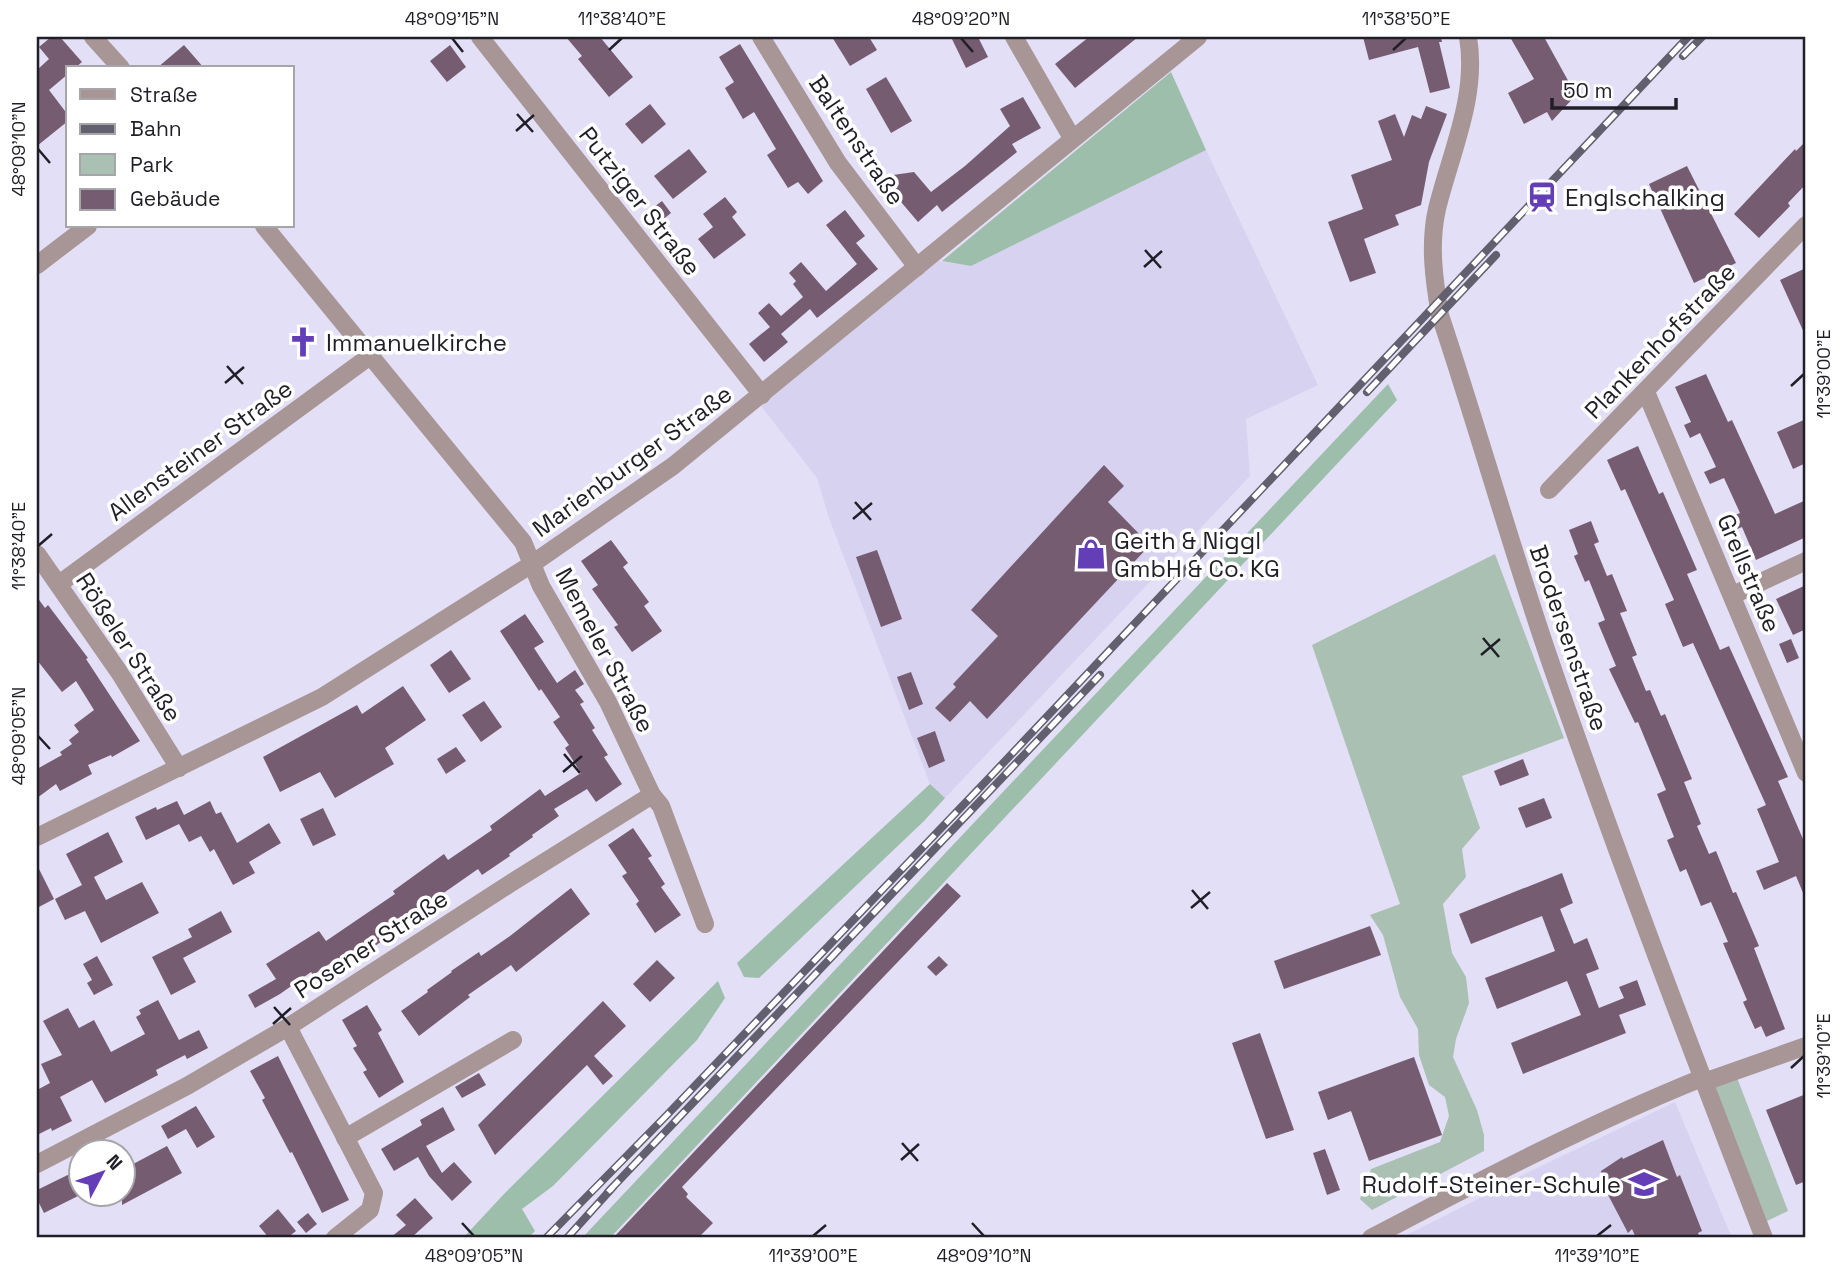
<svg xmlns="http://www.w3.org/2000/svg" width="1843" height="1275" font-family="'Space Grotesk',sans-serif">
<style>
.built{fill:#d6d2f0}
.green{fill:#a9c0b2}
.forest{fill:#9dbeaa}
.building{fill:#765c71}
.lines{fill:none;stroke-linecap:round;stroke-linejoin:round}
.minor{stroke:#a79695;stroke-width:18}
.rail-casing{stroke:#62606e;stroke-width:8}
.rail{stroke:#fff;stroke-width:5;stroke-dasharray:16;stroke-linecap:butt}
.ticks{fill:none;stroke:#201f28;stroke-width:2.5}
.labels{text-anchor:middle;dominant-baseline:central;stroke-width:7;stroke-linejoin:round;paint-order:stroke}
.street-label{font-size:24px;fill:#201f28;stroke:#fff}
.poi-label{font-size:24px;fill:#201f28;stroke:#fff;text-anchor:start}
.neatline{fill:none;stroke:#201f28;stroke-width:2.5}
.ticks-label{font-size:18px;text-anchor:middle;fill:#201f28}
</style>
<rect width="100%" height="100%" fill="#e3dff7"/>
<g class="built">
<polygon points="1206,150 1318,385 1246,419 1250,476 945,798 930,784 829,518 817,478 751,393 919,258 971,266"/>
<polygon points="1675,1102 1732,1238 1401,1238 1488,1194 1500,1195 1508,1182"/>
</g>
<g class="green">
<polygon points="1495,554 1564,738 1462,776 1480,828 1462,849 1466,877 1443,904 1452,953 1466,977 1469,1003 1456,1039 1453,1057 1477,1110 1484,1135 1484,1151 1372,1210 1360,1199 1371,1169 1440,1142 1449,1116 1445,1097 1429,1085 1419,1055 1418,1029 1400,997 1383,935 1370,915 1400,904 1312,645"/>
<polygon points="1736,1075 1788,1211 1767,1221 1713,1085"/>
</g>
<g class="forest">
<polygon points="1171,72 1206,150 971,266 942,261"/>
<polygon points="1388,384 1397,400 610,1238 582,1238"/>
<polygon points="930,784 945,798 924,821 759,978 744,977 737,963"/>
<polygon points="718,981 725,998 697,1040 553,1186 522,1209 535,1231 528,1238 463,1238 504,1194"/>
</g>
<g class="building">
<polygon points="51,37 60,37 82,62 75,68 68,68 68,74 49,90 68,115 68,121 37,146 37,70 49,59 39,47"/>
<polygon points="566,37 600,37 633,77 609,97 578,59 582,56"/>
<polygon points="832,37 869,37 877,50 850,66"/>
<polygon points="951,37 978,37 988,57 966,68"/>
<polygon points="1089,37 1138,37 1075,88 1055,64"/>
<polygon points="1363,37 1441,37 1442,42 1439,42 1450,88 1430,93 1418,47 1369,60"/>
<polygon points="1510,37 1544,37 1576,95 1552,121 1547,112 1524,124 1508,93 1534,79"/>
<polygon points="740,44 823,181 808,194 798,182 788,188 767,155 776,149 754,112 743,119 725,88 734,82 719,57"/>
<polygon points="184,45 204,68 157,68 177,51"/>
<polygon points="450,45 466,67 447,82 430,61"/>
<polygon points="886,77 912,121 891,133 866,89"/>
<polygon points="1023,97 1041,128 1012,144 1017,152 942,212 937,205 918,222 896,196 893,175 914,172 931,192 965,166 1010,126 1000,109"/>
<polygon points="650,104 666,124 642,144 625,124"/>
<polygon points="1426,106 1447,114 1429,162 1421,205 1395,215 1399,225 1364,239 1376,273 1350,282 1328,222 1363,209 1351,175 1392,160 1378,121 1395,114 1404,137 1412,115 1421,119"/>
<polygon points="1806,141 1806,184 1788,203 1790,206 1759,238 1734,214 1795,149 1796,151"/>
<polygon points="689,149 707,172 673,199 654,176"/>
<polygon points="1687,166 1736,263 1694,283 1649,184"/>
<polygon points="725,197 737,212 732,217 746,235 714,259 698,239 713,227 703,214"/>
<polygon points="662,201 671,213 656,225 646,213"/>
<polygon points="845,210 865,236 856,243 878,269 817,318 810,309 781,334 788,342 764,362 749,344 770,327 758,313 769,303 781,316 803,297 793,284 796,281 789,273 801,262 826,291 857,264 826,225"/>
<polygon points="1806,268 1806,337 1780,280"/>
<polygon points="1706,374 1728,422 1732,420 1775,514 1806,500 1806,537 1756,560 1742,527 1730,532 1725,519 1740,513 1724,478 1710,484 1704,472 1716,467 1700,433 1690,438 1684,425 1691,422 1675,387"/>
<polygon points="1806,419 1806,463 1793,469 1777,432"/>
<polygon points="1638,446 1659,494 1663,492 1697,570 1687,574 1720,650 1729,646 1788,777 1778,781 1806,846 1806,900 1796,876 1764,890 1756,871 1779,862 1757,809 1766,805 1693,643 1683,647 1665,604 1674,600 1625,489 1621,491 1607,460"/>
<polygon points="1104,465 1124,486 1108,502 1150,545 987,719 970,701 950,722 935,708 956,687 953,684 998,636 971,610"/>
<polygon points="1591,521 1599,542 1594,544 1607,576 1612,574 1627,611 1620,613 1637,655 1632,657 1646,691 1650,690 1661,716 1665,714 1692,779 1684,782 1701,824 1697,826 1709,854 1716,851 1733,893 1736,892 1759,946 1754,948 1785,1029 1766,1037 1761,1026 1755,1029 1743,1002 1747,1000 1723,943 1728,942 1711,902 1701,906 1686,869 1680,872 1667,840 1674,837 1657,794 1666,790 1638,722 1635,723 1609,669 1616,666 1598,623 1605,620 1589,580 1585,582 1574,556 1578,554 1569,530"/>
<polygon points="611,540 628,563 623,567 649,602 644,606 662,631 632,652 614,627 618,625 592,589 598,585 581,561"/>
<polygon points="877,550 902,619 881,627 856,557"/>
<polygon points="1806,585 1806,629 1793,635 1776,599"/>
<polygon points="37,597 45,608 48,605 88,658 86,659 140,741 112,757 111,755 88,765 92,774 60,791 56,784 37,798 37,769 62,755 60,752 72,744 69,740 79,732 74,725 94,710 76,681 62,692 37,660"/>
<polygon points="525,614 544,642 534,648 557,683 575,670 584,684 575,690 584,702 580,704 595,728 592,730 608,755 604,757 622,784 596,802 587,789 554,809 559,816 532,835 533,837 509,854 510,856 482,875 478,869 435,899 436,901 411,918 413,920 344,967 338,958 313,975 311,972 280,994 255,1008 248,995 276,979 266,964 319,931 326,941 395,894 393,891 444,854 448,860 492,830 490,826 540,789 545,796 581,773 565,748 569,745 553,722 560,717 541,689 539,691 500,631"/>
<polygon points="1791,639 1799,658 1787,663 1779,644"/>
<polygon points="451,650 471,679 449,693 430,665"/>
<polygon points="911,672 923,704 909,710 897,677"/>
<polygon points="403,686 426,720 385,748 394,764 335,798 320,772 280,792 263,757 357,705 362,714"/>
<polygon points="484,701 502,727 481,742 462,715"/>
<polygon points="935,731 945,761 929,768 917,738"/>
<polygon points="456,747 466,761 446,774 437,759"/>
<polygon points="1523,759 1529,775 1500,786 1494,771"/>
<polygon points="1544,798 1552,818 1526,828 1518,808"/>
<polygon points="177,801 184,815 210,801 216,814 221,812 237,843 269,823 281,843 249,862 255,873 233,885 214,849 210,852 201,836 189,842 179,824 146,840 135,817 156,807 157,810"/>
<polygon points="323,808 336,835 313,846 300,819"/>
<polygon points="633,828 652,856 648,858 665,884 661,887 681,915 655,933 636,904 639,901 622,876 627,873 608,845"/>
<polygon points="108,832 123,862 94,877 106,900 142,882 159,913 101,943 85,911 65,920 55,899 82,885 66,854"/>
<polygon points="37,865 54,899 37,908"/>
<polygon points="1562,873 1573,903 1560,909 1574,944 1587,938 1599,969 1586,974 1599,1008 1624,998 1619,987 1637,980 1646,1005 1619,1015 1626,1033 1523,1074 1511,1043 1581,1015 1567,981 1497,1009 1485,978 1555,951 1542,916 1471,944 1459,914"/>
<polygon points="947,883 961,896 682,1187 688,1194 686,1197 713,1223 698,1238 613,1238"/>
<polygon points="571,888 590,914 516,972 511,965 468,995 470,997 419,1036 401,1011 428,992 427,990 452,972 451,971 479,952 481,956 510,936"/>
<polygon points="221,911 232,932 183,958 196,982 171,995 152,957 192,937 188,929"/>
<polygon points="1370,926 1381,955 1284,989 1274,961"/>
<polygon points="97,956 113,985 94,995 87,983 92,980 83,964"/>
<polygon points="939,956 948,965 936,976 927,967"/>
<polygon points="657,960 675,978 650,1002 633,984"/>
<polygon points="158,1000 179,1040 199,1030 208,1048 187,1059 185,1055 156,1070 158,1075 105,1103 92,1080 60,1097 72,1121 52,1131 51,1128 37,1135 37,1090 50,1083 41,1064 62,1055 43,1021 68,1008 79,1028 94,1020 111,1052 145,1034 136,1017 141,1014 139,1010"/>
<polygon points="603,1001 626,1026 594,1056 613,1076 603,1085 587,1065 495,1155 478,1125"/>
<polygon points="367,1005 382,1030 378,1033 404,1082 379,1098 363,1072 367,1070 353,1048 357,1046 342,1020"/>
<polygon points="1260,1033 1294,1130 1266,1139 1232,1043"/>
<polygon points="278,1056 349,1200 322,1213 292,1152 290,1153 262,1100 265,1098 250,1071"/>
<polygon points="1414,1057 1442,1135 1369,1161 1351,1111 1328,1120 1318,1092"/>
<polygon points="479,1073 486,1085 462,1098 455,1087"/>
<polygon points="1806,1094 1806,1181 1796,1185 1766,1110"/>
<polygon points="196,1106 215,1137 197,1148 186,1129 168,1139 161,1126"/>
<polygon points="443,1107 455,1130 426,1146 442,1173 454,1162 472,1182 452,1201 429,1176 418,1157 394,1171 381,1149 422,1125 420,1120"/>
<polygon points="1663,1140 1677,1177 1680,1175 1702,1231 1698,1233 1700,1238 1636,1238 1632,1229 1628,1233 1606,1191 1601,1171 1622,1157 1623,1159"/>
<polygon points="167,1146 182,1173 122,1205 122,1170"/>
<polygon points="1325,1149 1340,1190 1327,1195 1313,1153"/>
<polygon points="80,1169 80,1195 44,1213 37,1199 37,1190"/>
<polygon points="415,1198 433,1218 411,1238 390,1238 406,1225 396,1215"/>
<polygon points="278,1209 296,1231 287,1238 269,1238 259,1226"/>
<polygon points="308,1213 317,1224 306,1233 297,1222"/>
</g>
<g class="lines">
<g class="minor">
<polyline points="93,37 121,68"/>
<polyline points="480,37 762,395"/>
<polyline points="761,37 838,163 917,267"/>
<polyline points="1014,37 1072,138"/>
<path d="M1468,37C1478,96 1451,152 1437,209C1429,244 1434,280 1440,315C1478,429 1510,544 1549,658C1616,853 1690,1046 1764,1238"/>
<polyline points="264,226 523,542 541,586 608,702 652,795 661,806 705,924"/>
<polyline points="37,265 88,226"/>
<polyline points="1646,392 1806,773"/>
<polyline points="1549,490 1806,225"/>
<polyline points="37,554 119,672 179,768"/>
<polyline points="59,584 370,356"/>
<polyline points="1733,595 1806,561"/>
<polyline points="37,837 322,697 532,564 673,466 1198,37"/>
<polyline points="288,1027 374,1193 370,1210 335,1238"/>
<polyline points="1704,1082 1806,1046"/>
<polyline points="345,1138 513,1040"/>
<polyline points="37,1164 187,1086 288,1027 511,883 652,795"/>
<path d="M1371,1238C1479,1181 1588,1124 1702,1078"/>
</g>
<g class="rail-casing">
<g id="rail">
<polyline points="1683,56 1702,37"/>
<polyline points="1367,392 1496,255"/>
<polyline points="608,1192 1100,675"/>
<polyline points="546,1238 666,1116 990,777 1688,37"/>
<polyline points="567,1238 613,1187"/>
</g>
</g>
<use href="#rail" class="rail"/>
</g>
<path class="ticks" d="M452,38L463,52M961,38L973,52M609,50L622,38M1393,50L1406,38M517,114L533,132M516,131L534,115M38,149L50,163M1145,250L1161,268M1144,267L1162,251M227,366L243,384M225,383L244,367M1791,386L1804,374M855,502L871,520M853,519L872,503M38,546L52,534M1483,638L1499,657M1481,655L1500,639M38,736L50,749M564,754L580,773M563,772L582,756M1192,890L1208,909M1191,908L1210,892M274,1007L290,1025M273,1024L291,1008M1791,1068L1804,1056M902,1143L918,1161M901,1160L919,1144M462,1223L474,1236M972,1223L984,1236M813,1236L826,1225M1597,1236L1611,1225"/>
<defs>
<g id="station-bare" transform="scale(2.415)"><path d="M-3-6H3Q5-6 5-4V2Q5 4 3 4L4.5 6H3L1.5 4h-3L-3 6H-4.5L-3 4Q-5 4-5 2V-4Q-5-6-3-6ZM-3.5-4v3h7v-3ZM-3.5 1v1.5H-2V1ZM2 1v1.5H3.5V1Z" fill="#643eb7" stroke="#fff" stroke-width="2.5" paint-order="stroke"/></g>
<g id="church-bare" transform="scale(2.415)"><path d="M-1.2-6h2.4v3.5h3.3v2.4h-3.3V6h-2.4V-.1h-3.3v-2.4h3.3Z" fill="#643eb7" stroke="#fff" stroke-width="2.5" paint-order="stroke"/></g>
<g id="shop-bare" transform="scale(2.415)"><path d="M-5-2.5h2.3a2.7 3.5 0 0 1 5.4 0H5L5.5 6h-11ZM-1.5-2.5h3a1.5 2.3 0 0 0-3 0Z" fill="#643eb7" stroke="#fff" stroke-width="2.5" paint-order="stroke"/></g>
<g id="school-bare" transform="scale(2.415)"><path d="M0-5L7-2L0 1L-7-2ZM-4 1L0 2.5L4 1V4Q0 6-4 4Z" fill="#643eb7" stroke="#fff" stroke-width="2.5" paint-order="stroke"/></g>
</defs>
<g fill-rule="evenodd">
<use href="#station-bare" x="1542" y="197"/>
<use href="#church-bare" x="303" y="342"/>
<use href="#shop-bare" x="1091" y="554"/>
<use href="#school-bare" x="1644" y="1184"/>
</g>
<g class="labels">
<g class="street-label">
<text transform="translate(857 140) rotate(56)">Baltenstraße</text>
<text transform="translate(640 201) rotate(52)">Putziger Straße</text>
<text transform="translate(1660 341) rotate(-46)">Plankenhofstraße</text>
<text transform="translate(200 450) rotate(-36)">Allensteiner Straße</text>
<text transform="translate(632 461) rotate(-36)">Marienburger Straße</text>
<text transform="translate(1749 573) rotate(67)">Grellstraße</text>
<text transform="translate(1569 638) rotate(71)">Brodersenstraße</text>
<text transform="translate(129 647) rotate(57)">Rößeler Straße</text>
<text transform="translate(605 650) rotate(62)">Memeler Straße</text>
<text transform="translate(371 944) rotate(-33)">Posener Straße</text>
</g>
<g class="poi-label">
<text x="1565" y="197">Englschalking</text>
<text x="326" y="342">Immanuelkirche</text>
<text x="1114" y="540">Geith &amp; Niggl<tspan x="1114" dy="28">GmbH &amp; Co. KG</tspan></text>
<text x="1621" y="1184" text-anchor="end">Rudolf-Steiner-Schule</text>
</g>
</g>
<rect width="1843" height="1275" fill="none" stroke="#ffffff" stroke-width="77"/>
<rect x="66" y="66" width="228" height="161" fill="#ffffff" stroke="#a6a5a9" stroke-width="2"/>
<rect x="80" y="89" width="35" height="10" fill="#a79695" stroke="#a6a5a9" stroke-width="2"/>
<text x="130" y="102" font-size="21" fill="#201f28">Straße</text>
<rect x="80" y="124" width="35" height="10" fill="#62606e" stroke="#a6a5a9" stroke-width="2"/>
<text x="130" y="136" font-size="21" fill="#201f28">Bahn</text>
<rect x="80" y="154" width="35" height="21" fill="#a9c0b2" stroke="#a6a5a9" stroke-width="2"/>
<text x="130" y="172" font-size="21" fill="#201f28">Park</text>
<rect x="80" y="189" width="35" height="21" fill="#765c71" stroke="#a6a5a9" stroke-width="2"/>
<text x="130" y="206" font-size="21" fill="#201f28">Gebäude</text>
<g transform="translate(102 1173) rotate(49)"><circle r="33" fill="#ffffff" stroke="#a6a5a9" stroke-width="2"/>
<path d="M0-5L12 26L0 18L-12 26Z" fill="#643eb7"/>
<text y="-10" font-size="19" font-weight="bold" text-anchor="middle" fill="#201f28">N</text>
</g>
<path d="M1552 98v10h124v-10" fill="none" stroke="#201f28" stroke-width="3.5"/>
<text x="1563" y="98" font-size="21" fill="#201f28" stroke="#ffffff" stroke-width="5" paint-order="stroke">50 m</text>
<rect x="38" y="38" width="1766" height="1198" class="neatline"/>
<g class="ticks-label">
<text x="452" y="25">48°09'15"N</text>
<text x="622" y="25">11°38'40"E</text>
<text x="961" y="25">48°09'20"N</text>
<text x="1406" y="25">11°38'50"E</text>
<text transform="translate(19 149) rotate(-90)" y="6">48°09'10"N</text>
<text transform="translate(1824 374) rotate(-90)" y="6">11°39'00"E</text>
<text transform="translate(19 546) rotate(-90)" y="6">11°38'40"E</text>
<text transform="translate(19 736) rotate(-90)" y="6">48°09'05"N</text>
<text transform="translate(1824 1056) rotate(-90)" y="6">11°39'10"E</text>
<text x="474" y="1262">48°09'05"N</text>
<text x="813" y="1262">11°39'00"E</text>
<text x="984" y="1262">48°09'10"N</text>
<text x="1597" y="1262">11°39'10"E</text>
</g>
</svg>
